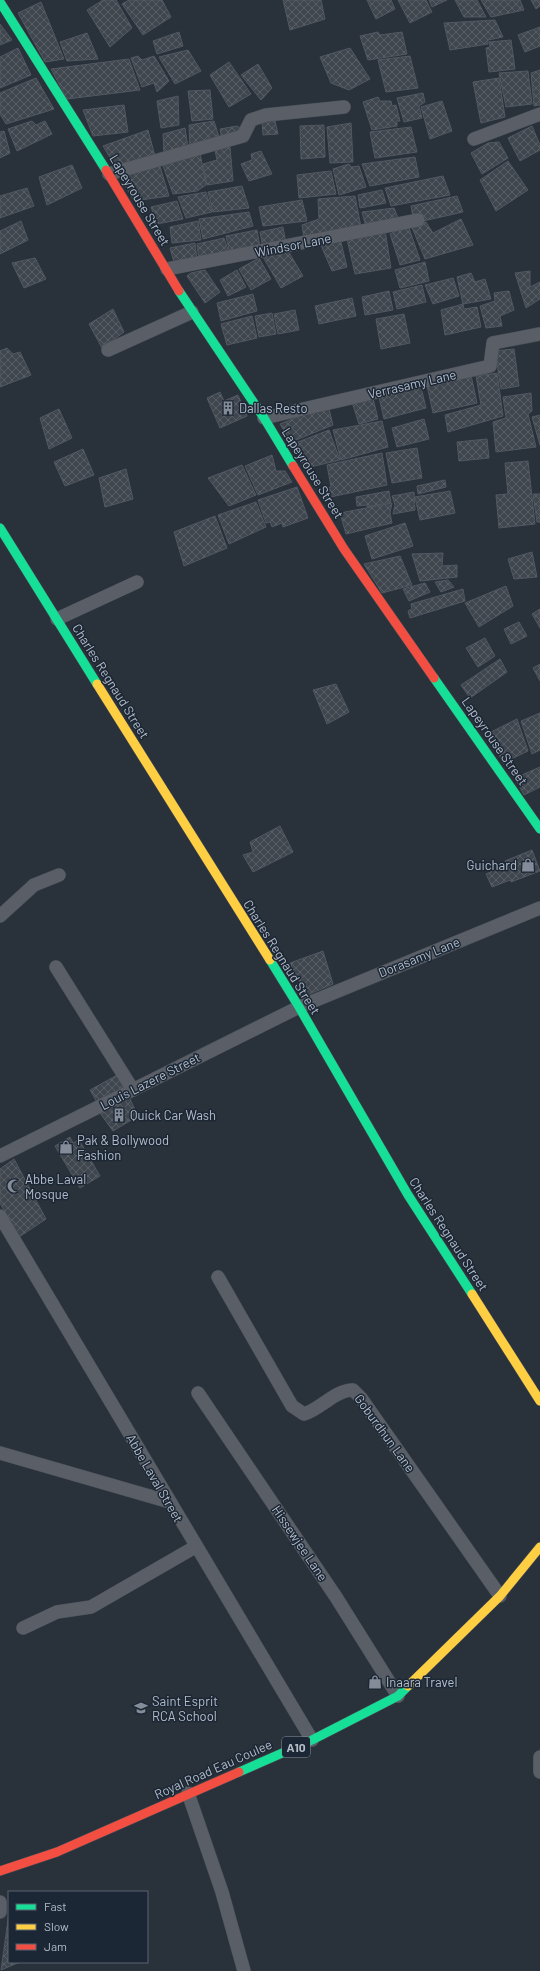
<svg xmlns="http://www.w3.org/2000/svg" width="540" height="1971" font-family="Barlow,sans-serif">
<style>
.building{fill:url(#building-cross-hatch);stroke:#515861}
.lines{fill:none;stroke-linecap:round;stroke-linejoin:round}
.street-casing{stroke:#484d54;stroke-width:14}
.fast-casing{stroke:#484d54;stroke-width:10}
.slow-casing{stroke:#484d54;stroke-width:10}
.jam-casing{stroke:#484d54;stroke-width:10}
.street{stroke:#5a5f67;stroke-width:13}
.fast{stroke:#16e098;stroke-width:9}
.slow{stroke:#ffcf43;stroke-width:9}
.jam{stroke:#f24e42;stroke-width:9}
.labels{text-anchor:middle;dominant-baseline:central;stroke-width:3;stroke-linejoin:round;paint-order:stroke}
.shield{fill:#1c2735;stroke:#86909d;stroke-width:1}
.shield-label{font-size:12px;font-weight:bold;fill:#b4bdca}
.street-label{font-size:13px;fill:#b4bdca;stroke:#1c2735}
.poi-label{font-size:13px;fill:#b4bdca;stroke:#1c2735;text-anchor:start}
</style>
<defs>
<pattern id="building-cross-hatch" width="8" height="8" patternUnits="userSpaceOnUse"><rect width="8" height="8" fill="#40464e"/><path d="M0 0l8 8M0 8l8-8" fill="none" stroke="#595f66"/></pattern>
</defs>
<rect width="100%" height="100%" fill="#29313a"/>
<g class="building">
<polygon points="103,0 116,0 132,28 110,47 87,10"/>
<polygon points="129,0 162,0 171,17 143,35 122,4"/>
<polygon points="283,0 321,0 325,19 290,30"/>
<polygon points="367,0 391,0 395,9 376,19"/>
<polygon points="398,0 426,0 432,12 410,23"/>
<polygon points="429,0 447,0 432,7"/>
<polygon points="455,0 477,0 486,17 464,17"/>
<polygon points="481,0 520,0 524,10 491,17"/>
<polygon points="531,0 540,0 540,6 536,9"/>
<polygon points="41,2 64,59 45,62 18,13"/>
<polygon points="495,20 503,37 488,40 488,44 450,50 444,23"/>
<polygon points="0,24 12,40 0,45"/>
<polygon points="540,27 540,46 525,52 518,35"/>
<polygon points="179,32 183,46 157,54 153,41"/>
<polygon points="378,32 380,35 402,32 407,54 368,60 360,36"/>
<polygon points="87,33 98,59 67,61 60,42"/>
<polygon points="511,40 515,69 489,72 486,48 490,47 489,42"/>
<polygon points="18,48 31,75 0,88 0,57"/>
<polygon points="350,48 370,79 349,90 331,83 320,57"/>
<polygon points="188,50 201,71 175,84 159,57"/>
<polygon points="138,56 142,60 154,56 169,81 157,92 154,83 142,87 131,58"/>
<polygon points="410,56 418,88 386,92 378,60"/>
<polygon points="129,59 140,90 67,99 51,69"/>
<polygon points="229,62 251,94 229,107 210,75"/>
<polygon points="258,64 272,88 261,100 241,75"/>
<polygon points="540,70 540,105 534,106 531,73"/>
<polygon points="528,71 532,104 506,107 499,73"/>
<polygon points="36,78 54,109 6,124 0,114 0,93"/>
<polygon points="499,78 505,117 481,123 473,82"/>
<polygon points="210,90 213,119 192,121 188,91"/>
<polygon points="423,93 425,102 419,106 422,118 404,122 397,98"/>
<polygon points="178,96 179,125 161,128 157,101"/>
<polygon points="378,97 380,101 391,101 392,106 396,105 400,121 397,121 397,126 372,130 363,102"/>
<polygon points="442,101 452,131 430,139 421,107"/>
<polygon points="124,105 128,132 93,136 83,110"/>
<polygon points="32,121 36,125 45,121 52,134 17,151 8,129"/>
<polygon points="214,121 220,140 190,149 189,125"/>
<polygon points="262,121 275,121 278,134 263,135"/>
<polygon points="351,123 353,162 330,163 327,127"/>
<polygon points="324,125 325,157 301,159 300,126"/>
<polygon points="237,126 242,129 222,140 220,129"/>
<polygon points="532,126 540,145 540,150 520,161 508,138"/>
<polygon points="411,127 417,152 375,158 370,132"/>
<polygon points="185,128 188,148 164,155 163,134"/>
<polygon points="148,130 155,156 117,169 103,146"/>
<polygon points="4,131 10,153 0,158 0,132"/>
<polygon points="499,142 508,158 482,174 471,153 488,143"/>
<polygon points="230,147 233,181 207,185 203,164 217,160 215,150"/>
<polygon points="261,151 272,174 249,181 241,164 252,160 251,154"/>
<polygon points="200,153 206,185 197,191 173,194 163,166"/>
<polygon points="415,157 419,177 370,186 362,164"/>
<polygon points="508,161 528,190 496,211 480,180"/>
<polygon points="159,163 169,196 134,201 120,177"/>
<polygon points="349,164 351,167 359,166 366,187 339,195 333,169"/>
<polygon points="72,165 82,188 47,205 39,177"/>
<polygon points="331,171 336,194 299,198 297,175"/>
<polygon points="443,176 450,195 391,206 385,188"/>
<polygon points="242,186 249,208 213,212 208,192"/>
<polygon points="27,188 34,206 0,218 0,196"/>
<polygon points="382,190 386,203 360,208 358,195"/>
<polygon points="206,192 212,212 186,218 178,197"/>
<polygon points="355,196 361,227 304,239 302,225 319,219 318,199"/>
<polygon points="457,196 463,212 423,221 413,217 411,206"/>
<polygon points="302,200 307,221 263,226 259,207"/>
<polygon points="177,201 183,219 157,224 151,207"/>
<polygon points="394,208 399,220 366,227 362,212"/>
<polygon points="249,212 253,226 203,239 199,219"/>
<polygon points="461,219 473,245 425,259 411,225 426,222 433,233"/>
<polygon points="21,221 28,240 0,254 0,231"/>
<polygon points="198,221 201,240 172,243 170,227"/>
<polygon points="408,225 420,260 400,265 390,234"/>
<polygon points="283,227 286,243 263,248 260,232"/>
<polygon points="257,230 260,247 230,254 226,236"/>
<polygon points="385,230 391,268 355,274 347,239"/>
<polygon points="224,238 229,253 199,260 197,244"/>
<polygon points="340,238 347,267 332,271 320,243"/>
<polygon points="195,243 197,260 174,262 170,248"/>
<polygon points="287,249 303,276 281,288 263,257 275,251 278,256"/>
<polygon points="35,258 46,279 24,288 12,263"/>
<polygon points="259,258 271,279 251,290 239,269"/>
<polygon points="425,262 429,281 400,288 395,270"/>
<polygon points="205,270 220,292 205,303 187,276 191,273"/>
<polygon points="237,270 246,287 228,296 220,280"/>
<polygon points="530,271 530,287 540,282 540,299 526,308 515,273"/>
<polygon points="471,273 475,282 485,279 491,299 463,304 457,277"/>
<polygon points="453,278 459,296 433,304 425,285"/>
<polygon points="422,285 426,302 397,309 393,292"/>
<polygon points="389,291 393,310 365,315 362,297"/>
<polygon points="509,291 514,310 500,316 502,326 486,328 480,306 495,301 494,293"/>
<polygon points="253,294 257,311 221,321 217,303"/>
<polygon points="352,298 356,316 319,324 315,306"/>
<polygon points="463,304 464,309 477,307 481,327 445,335 441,310"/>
<polygon points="113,309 124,332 102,348 89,324"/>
<polygon points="295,310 299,330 278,334 274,314"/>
<polygon points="272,313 276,334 259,337 255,316"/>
<polygon points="404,314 410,343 381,349 376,319"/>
<polygon points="252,316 257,338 227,345 221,324"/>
<polygon points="7,348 13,354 20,352 31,375 0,387 0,351"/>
<polygon points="514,349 519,386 501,389 495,351"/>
<polygon points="497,373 503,416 448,432 445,415 481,405 476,376"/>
<polygon points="471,375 477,403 433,413 427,385"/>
<polygon points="421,387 426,408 384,419 379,397"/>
<polygon points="220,392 224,401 238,395 247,416 220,428 207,398"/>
<polygon points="531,393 532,411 528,414 536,447 496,452 493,422 506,418 503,397"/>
<polygon points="372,394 378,419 359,424 351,399"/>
<polygon points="328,405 333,425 291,442 280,424"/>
<polygon points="59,409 72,438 49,449 40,418"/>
<polygon points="540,415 540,445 532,417"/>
<polygon points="424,419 429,439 397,447 392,428"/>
<polygon points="382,421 388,447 341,460 333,430"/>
<polygon points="329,430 340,460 306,468 290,445"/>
<polygon points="487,439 489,458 459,461 457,442"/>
<polygon points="417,448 422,478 392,483 386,453"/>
<polygon points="83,449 94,475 65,486 54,462"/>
<polygon points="382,453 387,485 326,498 323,490 331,487 327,465"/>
<polygon points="272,455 276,471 285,471 292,482 258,495 245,466"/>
<polygon points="528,461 535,524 499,528 496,495 508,494 505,463"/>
<polygon points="242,465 256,495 229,506 208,478"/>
<polygon points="126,469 133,499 105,507 99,478"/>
<polygon points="445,480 446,487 418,494 417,486"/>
<polygon points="297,487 308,518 283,527 282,523 272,527 270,522 266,523 258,500"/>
<polygon points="389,491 391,502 367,507 367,505 357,506 356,497"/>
<polygon points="450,491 455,513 420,520 415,497"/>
<polygon points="414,492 415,510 393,514 395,505 392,496"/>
<polygon points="533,494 540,494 540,522 537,522"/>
<polygon points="256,502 266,527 229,544 218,515"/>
<polygon points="392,503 390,513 392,523 346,534 340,513"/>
<polygon points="215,516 227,548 184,566 174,532"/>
<polygon points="405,523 413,546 372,559 365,536"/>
<polygon points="532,552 537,577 514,579 508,559"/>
<polygon points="443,553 442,566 457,565 457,577 420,581 412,554"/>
<polygon points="400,556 412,585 382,593 364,564"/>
<polygon points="448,580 454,587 441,592 435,582"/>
<polygon points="425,583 430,592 409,601 403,589"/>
<polygon points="506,586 513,606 479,627 465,603"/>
<polygon points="463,589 465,601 410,618 408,611 412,609 411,604"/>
<polygon points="540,609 540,628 532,614"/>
<polygon points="519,622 527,636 511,644 504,629"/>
<polygon points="485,638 495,656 478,667 466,648"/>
<polygon points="500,659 507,672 470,698 461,685"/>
<polygon points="540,664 540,681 533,668"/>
<polygon points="336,684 349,712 327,724 313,690"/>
<polygon points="540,713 540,750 532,754 521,721"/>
<polygon points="517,719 528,751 503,763 489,733"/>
<polygon points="540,767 540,787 524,795 515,778"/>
<polygon points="280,826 293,852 253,872 243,855 253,852 250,842"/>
<polygon points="532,850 540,871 511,882 510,880 492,887 486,874 507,865 505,861"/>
<polygon points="323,951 333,984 307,995 290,963"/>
<polygon points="119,1074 127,1088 98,1104 90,1090"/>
<polygon points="129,1097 138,1116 113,1131 100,1113"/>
<polygon points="70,1137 73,1143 79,1140 100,1176 80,1188 55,1146"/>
<polygon points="14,1159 46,1219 19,1237 0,1203 0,1169"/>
<polygon points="9,1913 9,1962 20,1962 1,1970"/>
</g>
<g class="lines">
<g class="street-casing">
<g id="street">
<polyline points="474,139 540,114"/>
<polyline points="109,174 243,136 251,120 266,115 344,107"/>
<polyline points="167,269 418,220"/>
<polyline points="108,350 192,312"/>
<polyline points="264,418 490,366 493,343 540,334"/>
<polyline points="57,619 137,582"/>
<polyline points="0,916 34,885 59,875"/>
<polyline points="56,967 133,1090"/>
<polyline points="0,1156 299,1007 540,908"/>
<polyline points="0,1216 312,1740"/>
<path d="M218,1277L292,1406L304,1414C321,1409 335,1390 353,1390L361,1398L500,1596"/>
<polyline points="198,1393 336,1597 398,1696"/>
<polyline points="0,1453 170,1502"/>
<polyline points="23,1628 57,1612 91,1607 195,1547"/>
<polyline points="540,1757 540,1772"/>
<polyline points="188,1793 222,1892 244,1971"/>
<polyline points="0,1902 0,1912"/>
</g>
</g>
<g class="fast-casing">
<g id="fast">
<polyline points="0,2 106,170"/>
<polyline points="179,291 264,418 293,466"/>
<polyline points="0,528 97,684"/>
<polyline points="434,678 540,829"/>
<polyline points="270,960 299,1007 408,1195 472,1294"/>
<polyline points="239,1772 312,1740 398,1696 408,1686"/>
</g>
</g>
<g class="slow-casing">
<g id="slow">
<polyline points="97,684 270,960"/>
<polyline points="472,1294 540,1401"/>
<polyline points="408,1686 500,1596 540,1547"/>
</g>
</g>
<g class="jam-casing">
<g id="jam">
<polyline points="106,170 179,291"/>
<polyline points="293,466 344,549 434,678"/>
<polyline points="0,1871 57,1852 239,1772"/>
</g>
</g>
<use href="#street" class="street"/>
<use href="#fast" class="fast"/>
<use href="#slow" class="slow"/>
<use href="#jam" class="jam"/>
</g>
<defs>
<g id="building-bare" transform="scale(1.08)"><path d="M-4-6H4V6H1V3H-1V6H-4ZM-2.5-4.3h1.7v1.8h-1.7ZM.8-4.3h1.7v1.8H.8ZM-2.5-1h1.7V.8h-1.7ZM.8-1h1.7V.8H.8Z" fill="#838c98" stroke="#1c2735" stroke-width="2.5" paint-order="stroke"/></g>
<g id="shop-bare" transform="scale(1.08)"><path d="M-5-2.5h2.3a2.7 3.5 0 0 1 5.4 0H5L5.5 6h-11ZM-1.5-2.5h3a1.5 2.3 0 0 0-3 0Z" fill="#838c98" stroke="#1c2735" stroke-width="2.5" paint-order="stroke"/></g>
<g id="mosque-bare" transform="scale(1.08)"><path d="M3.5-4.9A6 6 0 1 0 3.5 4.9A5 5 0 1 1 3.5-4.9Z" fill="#838c98" stroke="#1c2735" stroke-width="2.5" paint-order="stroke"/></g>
<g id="school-bare" transform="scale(1.08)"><path d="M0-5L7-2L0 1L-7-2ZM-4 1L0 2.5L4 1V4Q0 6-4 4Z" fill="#838c98" stroke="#1c2735" stroke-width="2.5" paint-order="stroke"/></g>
</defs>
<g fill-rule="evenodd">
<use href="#building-bare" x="228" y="408"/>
<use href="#shop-bare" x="528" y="865"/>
<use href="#building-bare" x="119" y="1115"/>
<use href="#shop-bare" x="66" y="1147"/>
<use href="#mosque-bare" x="14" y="1186"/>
<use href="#shop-bare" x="375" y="1682"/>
<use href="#school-bare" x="141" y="1708"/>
</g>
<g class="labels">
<rect class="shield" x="282" y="1737" width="28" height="20" rx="3"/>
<g class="shield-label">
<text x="296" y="1747">A10</text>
</g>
<g class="street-label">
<text transform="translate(140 200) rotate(59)">Lapeyrouse Street</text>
<text transform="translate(293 245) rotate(-11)">Windsor Lane</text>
<text transform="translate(412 384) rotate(-13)">Verrasamy Lane</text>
<text transform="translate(313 473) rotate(58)">Lapeyrouse Street</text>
<text transform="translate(111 681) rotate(58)">Charles Regnaud Street</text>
<text transform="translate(495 741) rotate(55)">Lapeyrouse Street</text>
<text transform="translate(282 957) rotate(58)">Charles Regnaud Street</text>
<text transform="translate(419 957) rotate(-22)">Dorasamy Lane</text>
<text transform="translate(150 1081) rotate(-27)">Louis Lazere Street</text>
<text transform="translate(449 1234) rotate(57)">Charles Regnaud Street</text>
<text transform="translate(385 1433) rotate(54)">Goburdhun Lane</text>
<text transform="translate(155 1478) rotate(60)">Abbe Laval Street</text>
<text transform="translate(300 1543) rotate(56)">Hissewjee Lane</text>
<text transform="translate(213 1769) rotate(-24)">Royal Road Eau Coulee</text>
</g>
<g class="poi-label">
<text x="239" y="408">Dallas Resto</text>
<text x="517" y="865" text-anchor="end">Guichard</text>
<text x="130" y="1115">Quick Car Wash</text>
<text x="77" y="1140">Pak &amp; Bollywood<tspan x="77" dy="15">Fashion</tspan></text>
<text x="25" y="1179">Abbe Laval<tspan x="25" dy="15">Mosque</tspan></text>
<text x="386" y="1682">Inaara Travel</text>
<text x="152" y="1701">Saint Esprit<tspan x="152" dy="15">RCA School</tspan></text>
</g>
</g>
<rect x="8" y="1891" width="140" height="72" fill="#1c2735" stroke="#596371"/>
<rect x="16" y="1904" width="20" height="6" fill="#16e098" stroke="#596371"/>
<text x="44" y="1911" font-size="12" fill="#b4bdca">Fast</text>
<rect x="16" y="1924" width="20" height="6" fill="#ffcf43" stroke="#596371"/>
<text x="44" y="1931" font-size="12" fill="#b4bdca">Slow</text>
<rect x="16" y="1944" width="20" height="6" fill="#f24e42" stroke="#596371"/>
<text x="44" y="1951" font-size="12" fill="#b4bdca">Jam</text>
</svg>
